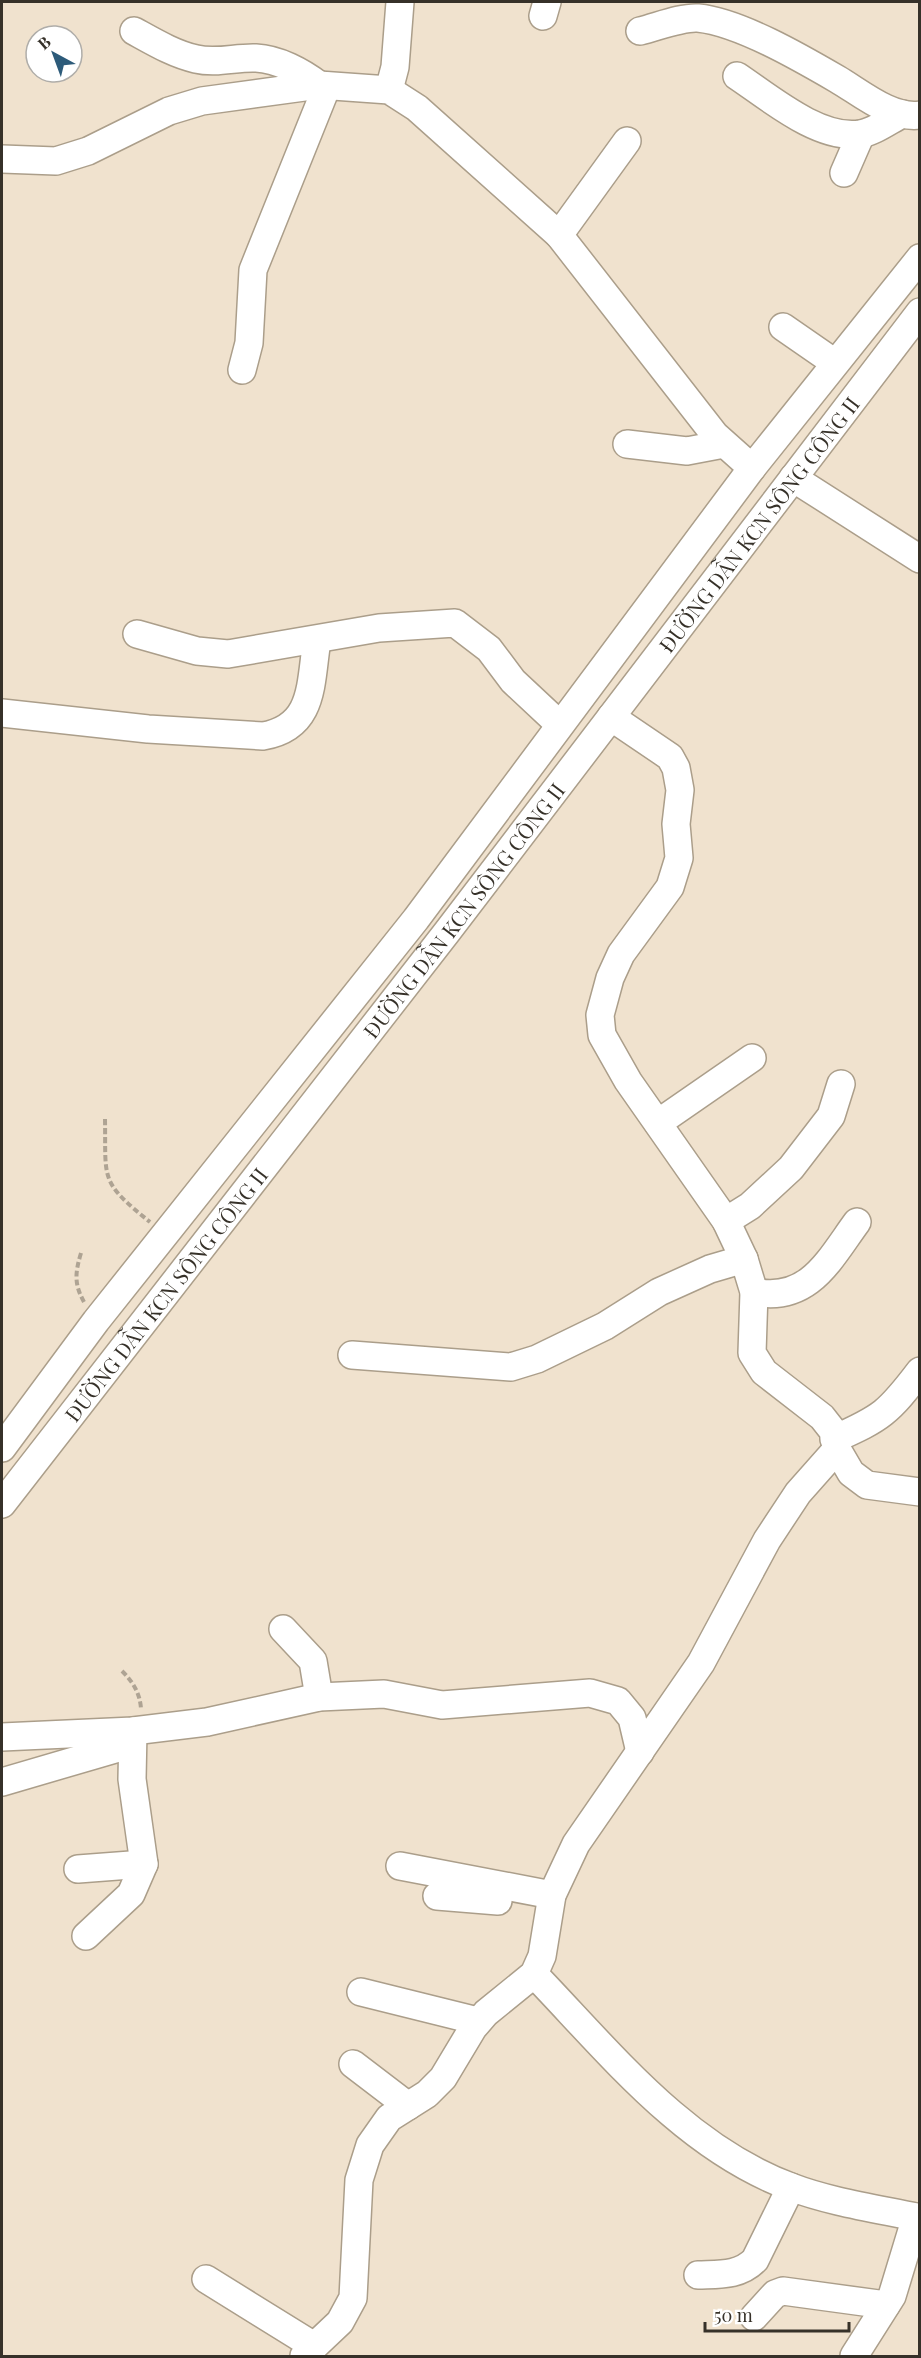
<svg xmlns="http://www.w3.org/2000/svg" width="921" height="2358" font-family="'Playfair Display',serif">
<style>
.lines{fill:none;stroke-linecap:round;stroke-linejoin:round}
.minor-casing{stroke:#ab9e8a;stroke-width:30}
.path{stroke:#aea393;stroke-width:4;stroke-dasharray:6 3;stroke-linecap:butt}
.minor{stroke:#fff;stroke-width:27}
.labels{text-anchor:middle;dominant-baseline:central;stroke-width:6;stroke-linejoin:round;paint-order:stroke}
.street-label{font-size:21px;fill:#363129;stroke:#fff}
</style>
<rect width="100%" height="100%" fill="#f0e2ce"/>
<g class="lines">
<g class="minor-casing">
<g id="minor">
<polyline points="543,16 547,2"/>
<path d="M134,31C154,42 174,54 196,59C217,64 236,57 256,58C278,59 302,72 319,85"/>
<path d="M640,31C657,27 681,17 698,18C739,22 801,58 837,79C861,93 891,119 920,115"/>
<path d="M737,76C770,98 819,140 860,134C874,132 890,120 902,114"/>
<polyline points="389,90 395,67 400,2"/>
<polyline points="2,159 56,161 88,151 169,111 202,101 319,85 389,90 417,108 559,235 715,435 752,468"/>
<polyline points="844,173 861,134"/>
<polyline points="559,235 627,141"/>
<polyline points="783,327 835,363"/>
<polyline points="242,370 249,343 253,270 327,86"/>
<polyline points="627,444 687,451 724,444"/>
<polyline points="793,478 920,559"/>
<polyline points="137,634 197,651 228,654 379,628 455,623 489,649 513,681 559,724"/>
<path d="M2,713L148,729L263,736C315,727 310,683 317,640"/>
<polyline points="611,717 670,757 676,768 680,790 676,824 679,858 670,887 621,954 610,978 600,1015 602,1035 628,1081 726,1221 744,1259 754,1292 752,1353 764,1372 822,1417 833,1431 837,1449 851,1473 867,1485 920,1492"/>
<polyline points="658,1123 752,1058"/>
<polyline points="726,1221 750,1206 791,1168 831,1116 841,1084"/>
<path d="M754,1292C809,1303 829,1260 857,1222"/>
<polyline points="352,1355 511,1367 537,1359 605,1326 659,1292 710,1269 744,1259"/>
<path d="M834,1439C882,1418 889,1412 920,1371"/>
<polyline points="2,1448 96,1321 416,919 752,468 920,258"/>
<path id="s1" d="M2,1504L447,932L920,312"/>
<polyline points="283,1629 313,1661 319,1697"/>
<polyline points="2,1737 133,1731 207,1722 319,1697 384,1694 442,1705 590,1693 618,1701 632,1718 640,1752"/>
<polyline points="2,1782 132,1744"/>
<polyline points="400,1866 552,1895"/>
<polyline points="78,1869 144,1864"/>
<polyline points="437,1896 498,1901"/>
<polyline points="86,1936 131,1894 144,1864 132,1779 133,1731"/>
<path d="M534,1974C610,2053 685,2148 791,2187C830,2202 878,2209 920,2218"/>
<polyline points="361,1992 478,2021"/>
<polyline points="353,2064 408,2106"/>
<path d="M698,2275C720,2274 739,2276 755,2260L791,2187"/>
<polyline points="206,2279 314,2346"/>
<polyline points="754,2317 775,2294 783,2291 886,2305"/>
<polyline points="304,2356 340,2322 353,2298 359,2180 370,2145 389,2118 427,2094 443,2078 473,2028 486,2013 534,1974 542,1956 552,1895 576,1844 701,1663 767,1540 798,1493 837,1449"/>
<polyline points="854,2356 892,2296 916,2217"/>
</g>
</g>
<g class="path">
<path d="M105,1119C106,1180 99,1181 150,1222"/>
<path d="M81,1253C75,1273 74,1284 84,1302"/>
<path d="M122,1671C133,1682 140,1693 141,1709"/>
</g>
<use href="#minor" class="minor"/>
</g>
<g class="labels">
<g class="street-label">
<text stroke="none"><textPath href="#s1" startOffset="1238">ĐƯỜNG DẪN KCN SÔNG CÔNG II</textPath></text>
<text stroke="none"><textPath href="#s1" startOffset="752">ĐƯỜNG DẪN KCN SÔNG CÔNG II</textPath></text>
<text stroke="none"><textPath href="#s1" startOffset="266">ĐƯỜNG DẪN KCN SÔNG CÔNG II</textPath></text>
</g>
</g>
<rect width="921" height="2358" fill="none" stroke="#363129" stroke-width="6"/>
<g transform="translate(54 54) rotate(319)"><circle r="28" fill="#ffffff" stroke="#afada9" stroke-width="1.5"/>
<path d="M0-4.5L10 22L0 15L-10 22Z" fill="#2d5b7a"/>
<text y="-9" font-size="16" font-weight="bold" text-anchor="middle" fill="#363129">B</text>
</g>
<path d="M705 2322v9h144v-9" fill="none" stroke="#363129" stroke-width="3"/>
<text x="714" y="2322" font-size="18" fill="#363129" stroke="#ffffff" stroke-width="4.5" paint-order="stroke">50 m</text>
</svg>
